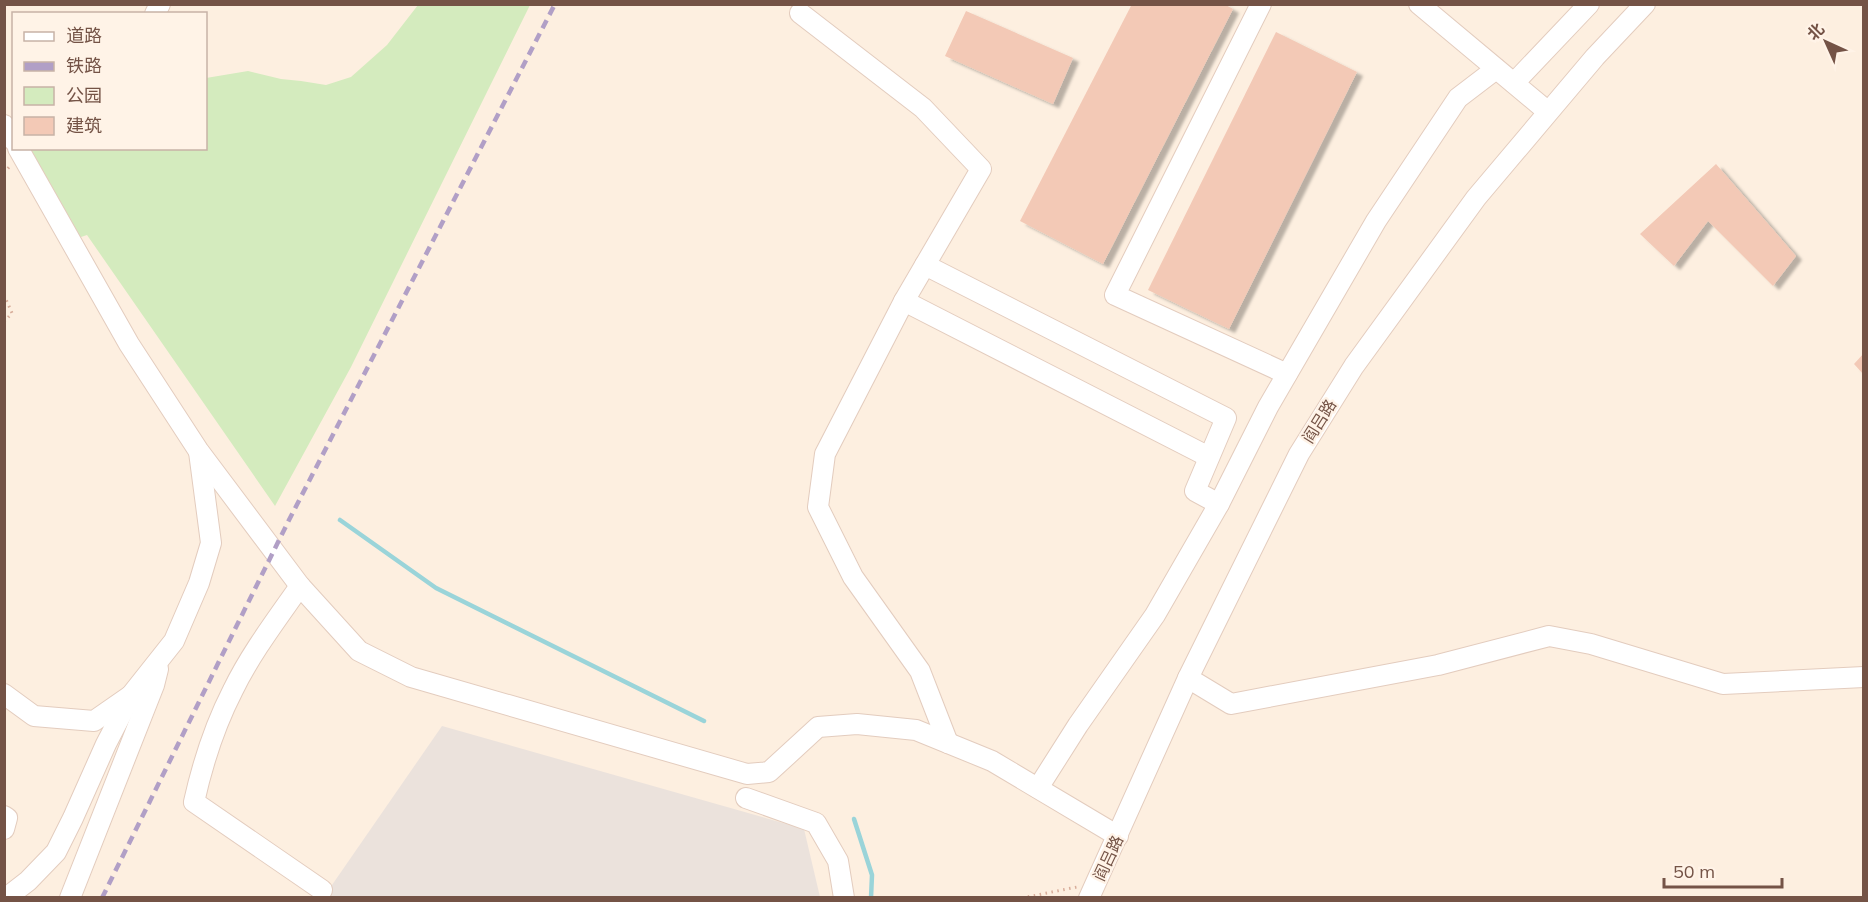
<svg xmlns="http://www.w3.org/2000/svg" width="1868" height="902" font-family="Mulish,'Noto Sans SC',sans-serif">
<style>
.industrial{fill:#ebe2dc}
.green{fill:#d4ebbe}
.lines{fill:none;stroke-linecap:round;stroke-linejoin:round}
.stream{stroke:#9ad4d9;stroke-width:4.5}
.building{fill:#f3c9b6;filter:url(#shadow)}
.minor-casing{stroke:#e3ccbe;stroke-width:22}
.path{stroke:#d8ad9a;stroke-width:3;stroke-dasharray:1.5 4.5;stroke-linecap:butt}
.minor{stroke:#fff;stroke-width:20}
.rail{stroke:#b19fc6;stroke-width:4.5;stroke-dasharray:9 6;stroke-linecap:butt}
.labels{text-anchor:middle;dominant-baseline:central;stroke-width:4.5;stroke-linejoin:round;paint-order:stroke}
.street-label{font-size:16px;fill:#745346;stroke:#fff3e7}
</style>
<defs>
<filter id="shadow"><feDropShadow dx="6" dy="4" stdDeviation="1.5" flood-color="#0004"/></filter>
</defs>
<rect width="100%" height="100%" fill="#fdefe0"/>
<polygon class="industrial" points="442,726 804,829 820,897 323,898"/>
<polygon class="green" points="418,5 530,5 351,367 275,506 87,235 66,242 14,148 206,148 206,78 248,71 281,79 301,81 326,85 351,77 387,45"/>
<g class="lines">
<g class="stream">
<polyline points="340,520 436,588 704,721"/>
<polyline points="854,819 872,875 871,898"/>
</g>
</g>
<g class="building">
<polygon points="1132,4 1224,4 1233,9 1103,264 1020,221"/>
<polygon points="966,11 1073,58 1053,104 945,56"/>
<polygon points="1276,32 1357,72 1229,329 1148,290"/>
<polygon points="1716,164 1796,256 1773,286 1708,221 1674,266 1640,234"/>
<polygon points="1864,353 1864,375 1854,364"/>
</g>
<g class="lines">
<g class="minor-casing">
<g id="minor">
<polyline points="1261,4 1115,295 1287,374"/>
<polyline points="1419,4 1547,111"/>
<polyline points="800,13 923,108 981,169 904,301 825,454 818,507 853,577 920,671 948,743"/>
<polyline points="155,14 160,4"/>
<polyline points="1514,83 1589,4"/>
<polyline points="4,125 14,141"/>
<polyline points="18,148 129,344 198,450 300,586 359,651 411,677 747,774 769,772 818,727 857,724 916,730 992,761 1118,836"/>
<polyline points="925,265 1226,418 1195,491 1219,504"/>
<polyline points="904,301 1209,457"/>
<path d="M300,586C277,619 251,653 233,690C216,723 202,766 194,802L322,890"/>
<polyline points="1188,678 1231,704 1438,665 1549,636 1591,644 1723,684 1864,677"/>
<polyline points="4,694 34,716 94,721 130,696"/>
<polyline points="1038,788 1078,725 1155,615 1219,504 1268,407 1376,221 1458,98 1496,69"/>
<polyline points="746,798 816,823 838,861 844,898"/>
<polyline points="4,816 7,818 4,829"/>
<polyline points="6,898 28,881 56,852 73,818 106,744 132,694 174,641 199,583 211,543 199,452"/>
<polyline points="70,898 154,685 158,669"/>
<polyline points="1089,898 1188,678 1299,454 1354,366 1476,198 1595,57 1645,4"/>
</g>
</g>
<g class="path">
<polyline points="4,173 10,166"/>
<polyline points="4,295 12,313 4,322"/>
<polyline points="1022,898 1077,887"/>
</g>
<use href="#minor" class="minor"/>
<polyline class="rail" points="102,898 289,520 555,4"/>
</g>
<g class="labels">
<g class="street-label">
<text transform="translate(1319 421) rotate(-58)">阎吕路</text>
<text transform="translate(1108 858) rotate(-65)">阎吕路</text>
</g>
</g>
<rect width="1868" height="902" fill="none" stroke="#745346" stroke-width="12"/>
<rect x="12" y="12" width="195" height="138" fill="#fff3e7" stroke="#c7b3a7" stroke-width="1.5"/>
<rect x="24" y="32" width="30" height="9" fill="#ffffff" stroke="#c7b3a7" stroke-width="1.5"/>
<text x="66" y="42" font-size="18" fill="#745346">道路</text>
<rect x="24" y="62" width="30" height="9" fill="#b19fc6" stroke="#c7b3a7" stroke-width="1.5"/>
<text x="66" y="72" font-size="18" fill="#745346">铁路</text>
<rect x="24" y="87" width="30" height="18" fill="#d4ebbe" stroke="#c7b3a7" stroke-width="1.5"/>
<text x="66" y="102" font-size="18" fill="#745346">公园</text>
<rect x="24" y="117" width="30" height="18" fill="#f3c9b6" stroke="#c7b3a7" stroke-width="1.5"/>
<text x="66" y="132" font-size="18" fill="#745346">建筑</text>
<g transform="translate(1826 42) rotate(315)" stroke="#fff3e7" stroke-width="4.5" paint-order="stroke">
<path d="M0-4.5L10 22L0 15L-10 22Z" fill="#745346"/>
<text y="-9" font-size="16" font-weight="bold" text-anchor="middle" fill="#745346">北</text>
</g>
<path d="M1664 878v9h118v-9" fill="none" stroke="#745346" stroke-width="3"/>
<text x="1673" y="878" font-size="18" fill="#745346" stroke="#fff3e7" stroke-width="4.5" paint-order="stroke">50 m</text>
</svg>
